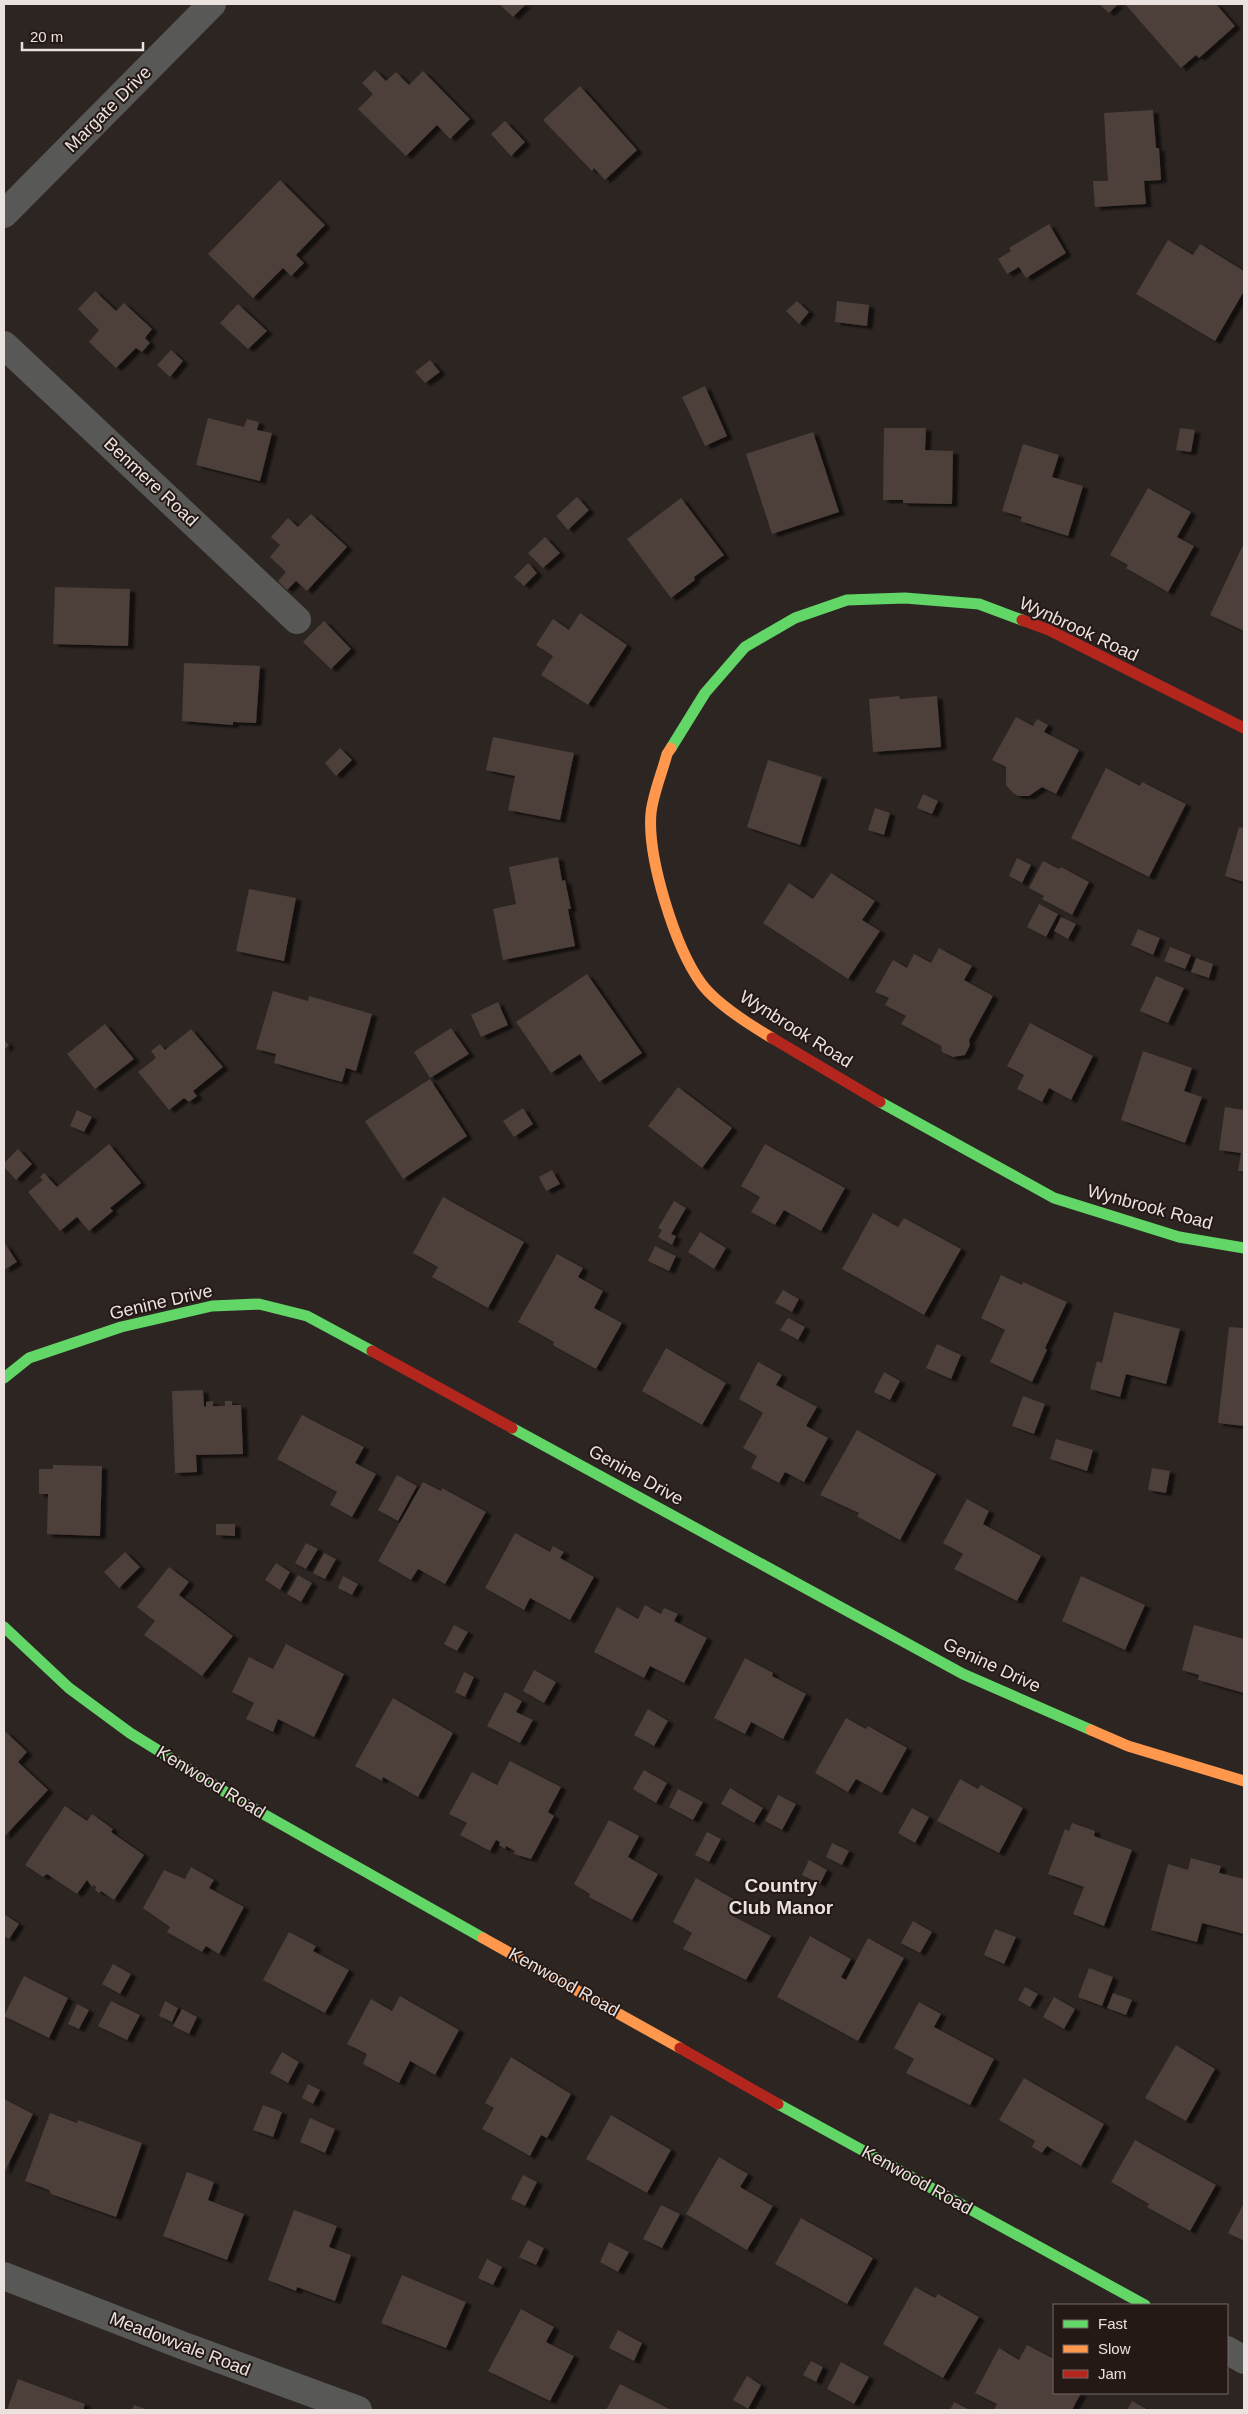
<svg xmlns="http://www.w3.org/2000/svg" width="1248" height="2414" font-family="Helvetica,sans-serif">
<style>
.building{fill:#4d3f3a;filter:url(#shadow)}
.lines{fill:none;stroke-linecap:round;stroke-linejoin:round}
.street{stroke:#585857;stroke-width:28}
.fast{stroke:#63d668;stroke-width:11}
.slow{stroke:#ff974d;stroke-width:11}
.jam{stroke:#b3261e;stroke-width:11}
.labels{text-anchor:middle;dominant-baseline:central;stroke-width:4;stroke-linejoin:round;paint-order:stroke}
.street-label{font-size:18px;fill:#ebe2e0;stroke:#251916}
.neighbourhood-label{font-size:19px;font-weight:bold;fill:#ebe2e0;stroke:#251916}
</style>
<defs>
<filter id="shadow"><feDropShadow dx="5.5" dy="3" stdDeviation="1" flood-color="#0009"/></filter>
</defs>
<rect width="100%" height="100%" fill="#2c2522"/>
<g class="building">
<polygon points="499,4 526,4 513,17"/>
<polygon points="1099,4 1118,4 1109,13"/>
<polygon points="1128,4 1216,4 1235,26 1199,58 1196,55 1181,68 1126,5"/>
<polygon points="375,70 386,81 396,72 409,85 423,71 470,119 450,139 437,125 406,156 358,109 373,94 362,83"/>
<polygon points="580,86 637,150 605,180 594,168 592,171 543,120"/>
<polygon points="1153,110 1156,148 1159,148 1161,180 1144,181 1146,204 1095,207 1093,181 1108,181 1104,113"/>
<polygon points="505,121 525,142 511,156 491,134"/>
<polygon points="280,180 325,225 296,255 304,263 291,276 283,268 253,298 208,254"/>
<polygon points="1049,224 1066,253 1026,278 1019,267 1007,274 998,259 1011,251 1009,248"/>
<polygon points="1168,240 1193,255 1200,244 1244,271 1244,291 1215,341 1136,294"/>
<polygon points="95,291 116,311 124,303 152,329 145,338 150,343 142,352 136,348 116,368 89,342 99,330 78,309"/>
<polygon points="797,301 809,312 799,324 786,311"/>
<polygon points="837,301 869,305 867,326 835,322"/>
<polygon points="238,304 267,331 248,349 220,323"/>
<polygon points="171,350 183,361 170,377 157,365"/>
<polygon points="430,360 440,372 425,383 415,372"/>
<polygon points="705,386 727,436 705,446 682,397"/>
<polygon points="208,418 244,427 247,419 259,422 257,430 272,433 260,481 196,465"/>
<polygon points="884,428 926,428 925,450 953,451 952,504 903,503 903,500 883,500"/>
<polygon points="1180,428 1195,430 1191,452 1176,450"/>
<polygon points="813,432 839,512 772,534 746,454"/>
<polygon points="1023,444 1059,455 1052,477 1083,486 1068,536 1020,521 1022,517 1002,511"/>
<polygon points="1148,488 1191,512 1177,537 1194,546 1168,592 1126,568 1128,565 1110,555"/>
<polygon points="577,497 589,510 568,530 556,516"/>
<polygon points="681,498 724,555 694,577 695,580 671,598 627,539"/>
<polygon points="311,514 347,547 307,591 296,581 287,590 278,581 286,572 270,557 280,545 271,537 288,518 298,527"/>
<polygon points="545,537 560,553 543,568 528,553"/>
<polygon points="1244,543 1244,631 1210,615"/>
<polygon points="528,563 537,573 524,586 514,577"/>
<polygon points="55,587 130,589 128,646 53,644"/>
<polygon points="580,613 627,645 588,705 541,675 553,656 536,645 553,619 569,630"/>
<polygon points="324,621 351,649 331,669 303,642"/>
<polygon points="184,663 260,666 256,723 233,722 233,725 182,721"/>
<polygon points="899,696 900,699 937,696 941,747 873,752 869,699"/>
<polygon points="1016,717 1033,726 1037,719 1048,725 1044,732 1079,750 1056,794 1042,787 1029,796 1018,796 1013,793 1006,785 1006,767 992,760"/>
<polygon points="493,737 574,753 560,820 508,810 515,776 486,770"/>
<polygon points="340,748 352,760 336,776 325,763"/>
<polygon points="768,760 822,777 800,845 747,827"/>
<polygon points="1106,768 1140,786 1142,782 1186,804 1149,877 1071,838"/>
<polygon points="923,794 938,801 932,814 917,808"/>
<polygon points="875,808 890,813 884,835 868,830"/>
<polygon points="1239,827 1244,828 1244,882 1225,876"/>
<polygon points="558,857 562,881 565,880 571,909 568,909 575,946 503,960 493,909 516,904 509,867"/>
<polygon points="1017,858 1031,865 1022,883 1009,876"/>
<polygon points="1043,861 1059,869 1061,867 1089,882 1072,915 1042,899 1044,896 1029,888"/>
<polygon points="831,873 875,901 862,920 880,931 848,979 763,923 789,883 813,899"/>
<polygon points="249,889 296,898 284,961 236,951"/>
<polygon points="1039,904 1058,914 1046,937 1027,927"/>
<polygon points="1061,917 1076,924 1068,939 1054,931"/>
<polygon points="1138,929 1160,938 1153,955 1131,945"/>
<polygon points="1170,947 1191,955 1185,969 1164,961"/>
<polygon points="939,948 972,966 964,980 993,996 969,1040 970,1045 965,1055 953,1057 942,1052 941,1046 901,1024 906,1016 885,1005 889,998 875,992 893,960 907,968 914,954 931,963"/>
<polygon points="1196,958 1213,964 1209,978 1191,972"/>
<polygon points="587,974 642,1053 599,1082 580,1054 551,1073 516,1022"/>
<polygon points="1156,976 1184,988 1168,1023 1140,1011"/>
<polygon points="273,991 308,1001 309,996 372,1014 356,1071 346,1068 342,1082 274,1063 276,1054 256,1049"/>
<polygon points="498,1002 508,1025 481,1037 471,1015"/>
<polygon points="1030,1023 1093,1056 1071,1100 1049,1088 1042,1102 1017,1089 1024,1075 1007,1066"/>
<polygon points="105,1024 134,1059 95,1089 67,1054"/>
<polygon points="451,1028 469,1054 430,1078 414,1052"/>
<polygon points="191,1029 223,1067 193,1091 197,1096 189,1102 184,1098 169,1110 138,1072 156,1058 151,1051 160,1044 165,1050"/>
<polygon points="4,1040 9,1045 4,1050"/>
<polygon points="1143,1051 1192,1068 1184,1091 1202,1097 1185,1143 1121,1120"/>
<polygon points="430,1079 467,1136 403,1179 365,1121"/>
<polygon points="678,1087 732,1128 702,1168 648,1126"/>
<polygon points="1225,1107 1244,1110 1244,1171 1238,1171 1241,1153 1219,1150"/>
<polygon points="523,1108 533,1124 514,1137 503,1121"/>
<polygon points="77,1110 92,1117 84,1132 70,1126"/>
<polygon points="109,1144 141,1183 110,1208 113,1211 89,1231 77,1217 60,1231 28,1192 43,1180 40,1177 44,1173 57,1187"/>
<polygon points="765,1144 845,1188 821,1231 784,1210 775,1225 751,1212 760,1197 741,1186"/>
<polygon points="18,1149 32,1164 16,1180 4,1167 4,1163"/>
<polygon points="552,1170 560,1184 546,1191 539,1177"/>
<polygon points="443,1197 524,1242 488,1308 432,1277 438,1267 413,1253"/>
<polygon points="674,1201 686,1208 671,1234 676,1236 672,1245 658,1237 662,1230 658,1228"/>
<polygon points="873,1213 898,1227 904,1218 961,1249 924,1315 842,1269"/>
<polygon points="700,1232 726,1248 714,1269 688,1252"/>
<polygon points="4,1242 17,1262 4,1270"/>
<polygon points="655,1246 676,1256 669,1271 648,1261"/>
<polygon points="557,1254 583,1268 578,1277 603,1291 594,1308 622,1323 596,1369 556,1347 553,1345 554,1342 518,1322"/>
<polygon points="1001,1275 1022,1285 1023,1282 1067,1302 1045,1348 1047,1350 1032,1382 990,1362 1005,1330 981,1318"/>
<polygon points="783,1290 799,1299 792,1312 775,1303"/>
<polygon points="1114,1312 1180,1329 1166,1384 1126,1374 1120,1397 1090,1389 1097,1361 1102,1363"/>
<polygon points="788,1318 805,1327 798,1340 780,1330"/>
<polygon points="1229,1327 1244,1328 1244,1426 1218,1423"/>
<polygon points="937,1344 961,1355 951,1379 926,1368"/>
<polygon points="666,1348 726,1383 702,1425 642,1391"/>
<polygon points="758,1362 782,1375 776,1385 817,1407 806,1426 828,1438 804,1482 785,1472 779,1483 751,1468 757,1456 743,1448 763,1413 739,1399"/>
<polygon points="884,1372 900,1381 890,1400 874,1392"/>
<polygon points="203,1390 204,1406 206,1407 206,1402 213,1401 213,1406 225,1406 225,1401 232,1401 232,1405 241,1405 243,1454 196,1455 197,1472 175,1473 172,1391"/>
<polygon points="1023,1396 1045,1404 1034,1434 1012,1426"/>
<polygon points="302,1415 364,1447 355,1463 376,1474 352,1517 330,1505 337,1492 277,1459"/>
<polygon points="857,1430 936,1474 900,1540 860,1518 857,1516 859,1513 820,1495"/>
<polygon points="1056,1439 1093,1450 1087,1471 1050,1459"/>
<polygon points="53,1465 102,1466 100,1536 47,1534 48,1494 39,1494 39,1469 53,1469"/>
<polygon points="1152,1468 1170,1471 1166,1493 1148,1490"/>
<polygon points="397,1475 417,1486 398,1521 378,1510"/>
<polygon points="423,1482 441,1491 442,1488 486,1512 445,1584 418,1569 411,1580 378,1561"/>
<polygon points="967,1499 989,1511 983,1524 1041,1556 1017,1601 954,1569 963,1554 943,1543"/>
<polygon points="216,1524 235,1524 235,1536 216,1535"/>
<polygon points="515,1533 550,1552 553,1546 564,1552 560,1558 594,1577 570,1620 530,1598 524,1610 485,1588"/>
<polygon points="306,1543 318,1549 306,1569 295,1563"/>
<polygon points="125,1552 140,1567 119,1588 104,1572"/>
<polygon points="324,1553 336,1559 325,1579 313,1573"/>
<polygon points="276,1563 290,1572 280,1590 265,1580"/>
<polygon points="169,1567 189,1582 179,1595 233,1636 202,1676 144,1635 155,1621 137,1607"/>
<polygon points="298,1575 312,1583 301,1602 287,1594"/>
<polygon points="343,1576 358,1584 352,1595 338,1588"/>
<polygon points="1081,1576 1145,1605 1125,1650 1062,1621"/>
<polygon points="645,1605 661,1614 664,1608 674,1612 678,1614 674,1621 707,1638 684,1683 650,1666 644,1678 594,1652 617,1607 638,1619"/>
<polygon points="454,1625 468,1632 457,1651 444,1644"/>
<polygon points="1194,1625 1244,1639 1244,1693 1198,1680 1199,1675 1182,1670"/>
<polygon points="286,1644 344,1674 314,1737 278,1719 273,1732 246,1719 254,1703 232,1692 249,1657 273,1669"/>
<polygon points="745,1658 773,1673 772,1676 806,1694 783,1739 751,1722 745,1734 714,1718"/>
<polygon points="534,1670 556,1682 544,1703 523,1691"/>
<polygon points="464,1672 474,1677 465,1697 455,1692"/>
<polygon points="505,1692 522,1701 516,1712 533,1720 520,1743 487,1726"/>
<polygon points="393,1698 453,1733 418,1797 383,1777 382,1781 355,1766"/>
<polygon points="648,1709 668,1721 654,1746 634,1735"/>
<polygon points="846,1718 866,1729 868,1726 907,1748 882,1793 856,1779 848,1792 815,1773"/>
<polygon points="6,1732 27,1752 18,1762 48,1790 4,1837 4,1734"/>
<polygon points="510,1761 561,1787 548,1812 554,1816 531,1859 514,1854 515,1851 506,1846 505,1849 499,1845 500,1842 496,1840 490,1851 460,1835 467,1823 449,1814 472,1772 497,1785"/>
<polygon points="644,1770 667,1783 656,1803 633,1789"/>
<polygon points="960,1779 978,1789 981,1785 1023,1808 999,1853 937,1821"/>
<polygon points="730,1788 763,1808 754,1823 721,1804"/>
<polygon points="678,1789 703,1802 693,1820 669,1807"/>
<polygon points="778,1795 796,1804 782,1830 765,1821"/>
<polygon points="65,1806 87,1821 92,1814 113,1829 111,1832 144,1855 114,1900 101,1891 99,1893 95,1890 96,1887 93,1885 92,1887 87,1880 77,1894 47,1874 43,1877 25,1865"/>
<polygon points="912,1808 929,1817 915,1843 898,1833"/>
<polygon points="609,1820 639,1836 628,1857 658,1874 632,1920 589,1897 590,1894 574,1884"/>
<polygon points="1072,1823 1095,1831 1094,1836 1132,1850 1104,1926 1073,1914 1084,1887 1048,1874 1065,1829 1069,1831"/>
<polygon points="707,1832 721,1839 709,1862 695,1855"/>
<polygon points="832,1843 849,1851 842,1865 826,1857"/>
<polygon points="1191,1858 1221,1866 1219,1873 1244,1879 1244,1934 1202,1923 1197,1942 1151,1930 1168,1864 1188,1870"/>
<polygon points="809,1860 827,1870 820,1884 802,1875"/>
<polygon points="191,1867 214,1880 209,1888 244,1907 219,1954 206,1946 202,1952 167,1932 170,1927 143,1908 164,1870 185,1879"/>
<polygon points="696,1878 737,1901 729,1914 771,1936 746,1980 683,1949 692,1933 673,1922"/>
<polygon points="4,1914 19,1924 9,1939 4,1936"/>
<polygon points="913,1921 932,1932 920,1953 901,1943"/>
<polygon points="995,1929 1016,1937 1004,1964 984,1955"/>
<polygon points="289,1932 316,1946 313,1951 349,1970 325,2013 263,1980"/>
<polygon points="810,1936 851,1959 841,1977 846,1980 868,1938 904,1958 858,2041 777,1997"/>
<polygon points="113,1964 131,1974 120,1994 102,1984"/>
<polygon points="1089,1968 1113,1977 1102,2006 1078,1997"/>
<polygon points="24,1976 68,1998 49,2038 4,2016"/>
<polygon points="1025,1987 1038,1994 1030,2007 1018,2000"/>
<polygon points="1113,1993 1132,2000 1126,2015 1107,2008"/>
<polygon points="400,1996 459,2030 435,2075 410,2061 399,2083 363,2064 367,2054 347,2044 371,1999 392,2011"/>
<polygon points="1054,1997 1075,2009 1064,2029 1043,2017"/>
<polygon points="111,2001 140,2015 127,2040 98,2026"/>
<polygon points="165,2001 178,2008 172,2022 159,2016"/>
<polygon points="919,2002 941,2014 934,2027 994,2059 970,2105 906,2073 914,2059 894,2048"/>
<polygon points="77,2004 89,2010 79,2029 68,2024"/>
<polygon points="182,2009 197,2017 189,2034 173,2026"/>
<polygon points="1176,2045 1215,2069 1186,2121 1145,2098"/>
<polygon points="282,2052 299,2062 288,2083 270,2073"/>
<polygon points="511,2057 571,2094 547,2138 541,2135 530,2156 482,2129 494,2108 485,2103"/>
<polygon points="1024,2078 1104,2124 1081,2166 1047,2146 1042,2153 1032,2147 1035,2141 999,2120"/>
<polygon points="308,2084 320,2090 313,2104 302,2098"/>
<polygon points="4,2099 33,2114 4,2173"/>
<polygon points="263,2105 282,2112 273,2137 253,2130"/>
<polygon points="50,2113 77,2123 78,2120 142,2143 116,2217 51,2194 49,2190 25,2181"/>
<polygon points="611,2115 671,2150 647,2193 586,2159"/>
<polygon points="310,2118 335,2129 325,2153 300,2142"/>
<polygon points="1135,2140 1216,2185 1190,2231 1147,2207 1149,2204 1111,2182"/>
<polygon points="719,2157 748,2174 740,2187 773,2206 747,2250 686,2214"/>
<polygon points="187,2172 214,2182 208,2200 244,2214 227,2260 163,2236"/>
<polygon points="523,2175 537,2182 525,2206 511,2199"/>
<polygon points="1244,2203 1244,2241 1228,2233"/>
<polygon points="661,2205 680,2214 662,2248 643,2239"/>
<polygon points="294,2210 337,2226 329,2247 351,2255 335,2301 297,2287 296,2291 268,2280"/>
<polygon points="801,2218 873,2258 847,2304 775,2264"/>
<polygon points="528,2240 544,2248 536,2265 519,2257"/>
<polygon points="609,2242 629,2252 618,2272 600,2262"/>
<polygon points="487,2259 502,2267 493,2285 478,2278"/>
<polygon points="402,2275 466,2302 446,2348 381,2323"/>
<polygon points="915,2287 935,2298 938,2294 979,2317 943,2378 883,2344"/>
<polygon points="521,2309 554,2327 546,2342 574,2356 550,2401 488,2371"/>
<polygon points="618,2330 642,2343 634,2361 609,2348"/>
<polygon points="1027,2345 1054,2359 1054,2393 1081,2393 1072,2410 994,2410 997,2404 975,2393 999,2348 1019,2360"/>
<polygon points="811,2361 823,2367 816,2382 803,2375"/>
<polygon points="841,2362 869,2377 854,2404 827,2389"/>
<polygon points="747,2376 761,2385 748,2409 733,2400"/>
<polygon points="18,2379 85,2404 83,2410 7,2410"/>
<polygon points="620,2384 652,2400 671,2410 606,2410"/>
<polygon points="1132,2401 1148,2410 1127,2410"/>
<polygon points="954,2402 970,2410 950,2410"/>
<polygon points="134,2405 148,2410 132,2410"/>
</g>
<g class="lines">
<g class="street">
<polyline points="4,214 212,4"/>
<polyline points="4,345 297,620"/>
<polyline points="4,2276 184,2346 358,2410"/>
<polyline points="1227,2350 1244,2360"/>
</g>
<g class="fast">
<polyline points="671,748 705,693 745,647 795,618 847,600 905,598 979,604 1022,620"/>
<polyline points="880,1102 1054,1198 1179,1237 1244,1248"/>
<polyline points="4,1378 29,1358 121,1327 212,1306 259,1304 307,1316 372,1351"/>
<polyline points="512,1428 963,1674 1091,1730"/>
<polyline points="4,1627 69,1688 130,1733 235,1798 483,1938"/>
<polyline points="778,2104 1145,2305"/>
</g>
<g class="slow">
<path d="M671,748L667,754C662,773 653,794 651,813C647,857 675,947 701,983C716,1004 750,1025 772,1038"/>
<polyline points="1091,1730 1128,1746 1244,1781"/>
<polyline points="483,1938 680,2048"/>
</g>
<g class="jam">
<polyline points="1022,620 1049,630 1244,728"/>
<polyline points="772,1038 880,1102"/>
<polyline points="372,1351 512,1428"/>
<polyline points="680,2048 778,2104"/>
</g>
</g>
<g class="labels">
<g class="street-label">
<text transform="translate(108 109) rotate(-45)">Margate Drive</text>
<text transform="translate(151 482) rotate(43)">Benmere Road</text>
<text transform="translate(1079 629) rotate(25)">Wynbrook Road</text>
<text transform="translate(796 1029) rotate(32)">Wynbrook Road</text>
<text transform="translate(1150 1207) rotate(15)">Wynbrook Road</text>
<text transform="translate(161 1302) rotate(-13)">Genine Drive</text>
<text transform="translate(636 1475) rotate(29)">Genine Drive</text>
<text transform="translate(992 1665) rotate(25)">Genine Drive</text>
<text transform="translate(211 1782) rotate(31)">Kenwood Road</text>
<text transform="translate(564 1982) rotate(29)">Kenwood Road</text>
<text transform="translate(917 2180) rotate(29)">Kenwood Road</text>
<text transform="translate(180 2344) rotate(21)">Meadowvale Road</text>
</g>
<g class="neighbourhood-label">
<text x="781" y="1885">Country<tspan x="781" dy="22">Club Manor</tspan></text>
</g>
</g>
<rect width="1248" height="2414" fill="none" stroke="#ebe2e0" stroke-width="10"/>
<rect x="1053" y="2304" width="175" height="90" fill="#251916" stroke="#746967"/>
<rect x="1063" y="2320" width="25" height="8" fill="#63d668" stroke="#746967"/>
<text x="1098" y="2329" font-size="15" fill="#ebe2e0">Fast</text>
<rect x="1063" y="2345" width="25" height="8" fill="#ff974d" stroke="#746967"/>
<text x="1098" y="2354" font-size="15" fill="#ebe2e0">Slow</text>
<rect x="1063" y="2370" width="25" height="8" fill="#b3261e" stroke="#746967"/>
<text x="1098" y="2379" font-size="15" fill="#ebe2e0">Jam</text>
<path d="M22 42v8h121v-8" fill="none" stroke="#ebe2e0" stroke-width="2.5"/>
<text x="30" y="42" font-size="15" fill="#ebe2e0" stroke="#251916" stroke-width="4" paint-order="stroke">20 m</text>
</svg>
